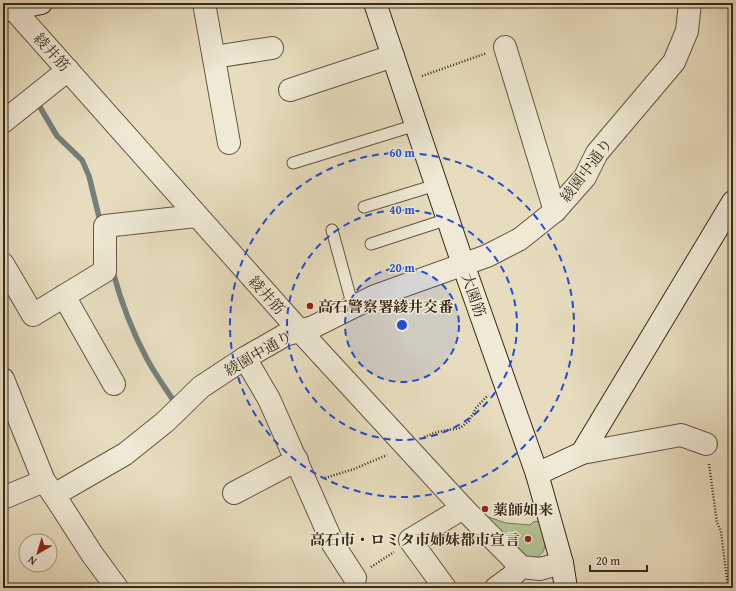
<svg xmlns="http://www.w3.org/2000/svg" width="736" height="591" font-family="'Gentium Book Plus','Noto Serif JP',serif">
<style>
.green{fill:#b2c294;stroke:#767557}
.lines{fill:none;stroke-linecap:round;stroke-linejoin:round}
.stream{stroke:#73807b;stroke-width:5.5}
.lane-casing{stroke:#645543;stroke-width:13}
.street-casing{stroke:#645543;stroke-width:24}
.secondary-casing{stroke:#39281a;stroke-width:24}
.path{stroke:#39281a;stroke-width:2.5;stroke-dasharray:1 2;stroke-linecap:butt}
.lane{stroke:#efe9d5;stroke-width:11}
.street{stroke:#efe9d5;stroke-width:22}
.secondary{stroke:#efe9d5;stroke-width:22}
.ring{fill:none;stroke:#1d4ed8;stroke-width:2;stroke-dasharray:7 5}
.poi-dot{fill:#8f2418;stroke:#efe9d5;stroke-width:1.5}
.labels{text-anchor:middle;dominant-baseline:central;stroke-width:3;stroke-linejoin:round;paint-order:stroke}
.street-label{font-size:15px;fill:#39281a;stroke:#efe9d5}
.poi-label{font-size:15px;font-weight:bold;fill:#39281a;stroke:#efe9d5;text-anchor:start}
.centre{fill:#1d4ed8;stroke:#efe9d5;stroke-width:2}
.ring-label{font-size:12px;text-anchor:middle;font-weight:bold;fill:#1d4ed8;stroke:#efe9d5;stroke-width:3;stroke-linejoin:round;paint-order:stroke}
</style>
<rect width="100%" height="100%" fill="#e7ddbe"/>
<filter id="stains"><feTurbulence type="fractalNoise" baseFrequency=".005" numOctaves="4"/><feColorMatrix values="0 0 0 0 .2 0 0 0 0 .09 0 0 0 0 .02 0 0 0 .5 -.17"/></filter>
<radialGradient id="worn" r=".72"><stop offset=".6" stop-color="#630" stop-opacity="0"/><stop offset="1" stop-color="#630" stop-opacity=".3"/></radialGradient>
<path class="green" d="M477,513L506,523L530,525L533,522L540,521C542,528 545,537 545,544C545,554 536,560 527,558Z"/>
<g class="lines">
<g class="stream">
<polyline points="37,102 57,136 82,160 89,176 100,221"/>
<path d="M113,272C121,302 132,331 147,359C155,374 166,389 175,403"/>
</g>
<g class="lane-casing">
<g id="lane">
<polyline points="293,163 416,125"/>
<polyline points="364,207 436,185"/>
<polyline points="332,230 353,307"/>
<polyline points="371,244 448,219"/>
</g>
</g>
<g class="street-casing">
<g id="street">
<polyline points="8,3 299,330 463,508 521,567 540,569 562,563"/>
<polyline points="204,3 229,143"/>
<polyline points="505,47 555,211"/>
<polyline points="214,57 272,48"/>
<polyline points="290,90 393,56"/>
<polyline points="3,122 68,70"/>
<polyline points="3,264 33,315 105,271 105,226 196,216"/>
<polyline points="64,296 114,384"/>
<polyline points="245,358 269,399 333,544 355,578"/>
<polyline points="3,379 44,481 54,495 92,554 117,588"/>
<polyline points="582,453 681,435 706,444"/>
<polyline points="234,493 297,460"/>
<polyline points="54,495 125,454 165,422 201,387 245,358 285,335 313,327 375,296 487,256 520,239 555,211 585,177 597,153 674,62 687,31 690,3"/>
<polyline points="3,498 44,481"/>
<polyline points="445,588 410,540 463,508"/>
<polyline points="496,588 511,577 521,567"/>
</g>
</g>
<g class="secondary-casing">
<g id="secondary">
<polyline points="375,3 463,264 537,474 562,563 566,588"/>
<polyline points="3,11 41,3"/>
<polyline points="537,474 582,453 733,202"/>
</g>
</g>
<g class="path">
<polyline points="422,76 487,53"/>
<polyline points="424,437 437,432 460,428 469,421 476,408 488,395"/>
<polyline points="709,464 717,523 721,531 728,588"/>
<polyline points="325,478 354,469 387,455"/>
<polyline points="371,567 394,552"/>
</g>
<use href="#lane" class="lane"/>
<use href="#street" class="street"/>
<use href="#secondary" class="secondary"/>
</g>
<circle cx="402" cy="325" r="57" fill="#1d4ed8" fill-opacity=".12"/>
<g class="ring">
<circle cx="402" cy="325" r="57"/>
<circle cx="402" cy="325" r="115"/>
<circle cx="402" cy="325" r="172"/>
</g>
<g class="poi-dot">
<circle cx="310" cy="306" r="4"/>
<circle cx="485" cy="509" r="4"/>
<circle cx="528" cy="539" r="4"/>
</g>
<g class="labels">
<g class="street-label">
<text transform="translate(52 52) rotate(48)">綾井筋</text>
<text transform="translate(586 170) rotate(-53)">綾園中通り</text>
<text transform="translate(267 295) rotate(48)">綾井筋</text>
<text transform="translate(474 295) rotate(71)">大園筋</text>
<text transform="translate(258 353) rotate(-30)">綾園中通り</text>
</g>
<g class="poi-label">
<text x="318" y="306">高石警察署綾井交番</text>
<text x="493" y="509">薬師如来</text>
<text x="520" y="539" text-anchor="end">高石市・ロミタ市姉妹都市宣言</text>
</g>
</g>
<circle cx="402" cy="325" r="6" class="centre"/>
<g class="ring-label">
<text x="402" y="157">60 m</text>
<text x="402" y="214">40 m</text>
<text x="402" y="272">20 m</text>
</g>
<rect width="736" height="591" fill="none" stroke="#e7ddbe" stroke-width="16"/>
<rect x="4" y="4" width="728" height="583" fill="none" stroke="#39281a" stroke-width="2"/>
<rect x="8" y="8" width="720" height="575" fill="none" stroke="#39281a"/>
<g transform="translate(38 553) rotate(218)"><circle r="19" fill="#efe9d5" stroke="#a69c8a"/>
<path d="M0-3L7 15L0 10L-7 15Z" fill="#8f2418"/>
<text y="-6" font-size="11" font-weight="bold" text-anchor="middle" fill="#39281a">N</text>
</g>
<path d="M590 565v6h57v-6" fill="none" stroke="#39281a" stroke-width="2"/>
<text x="596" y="565" font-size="12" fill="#39281a" stroke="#efe9d5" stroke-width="3" paint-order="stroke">20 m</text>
<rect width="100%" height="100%" filter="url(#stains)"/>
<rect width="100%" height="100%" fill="url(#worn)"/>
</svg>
